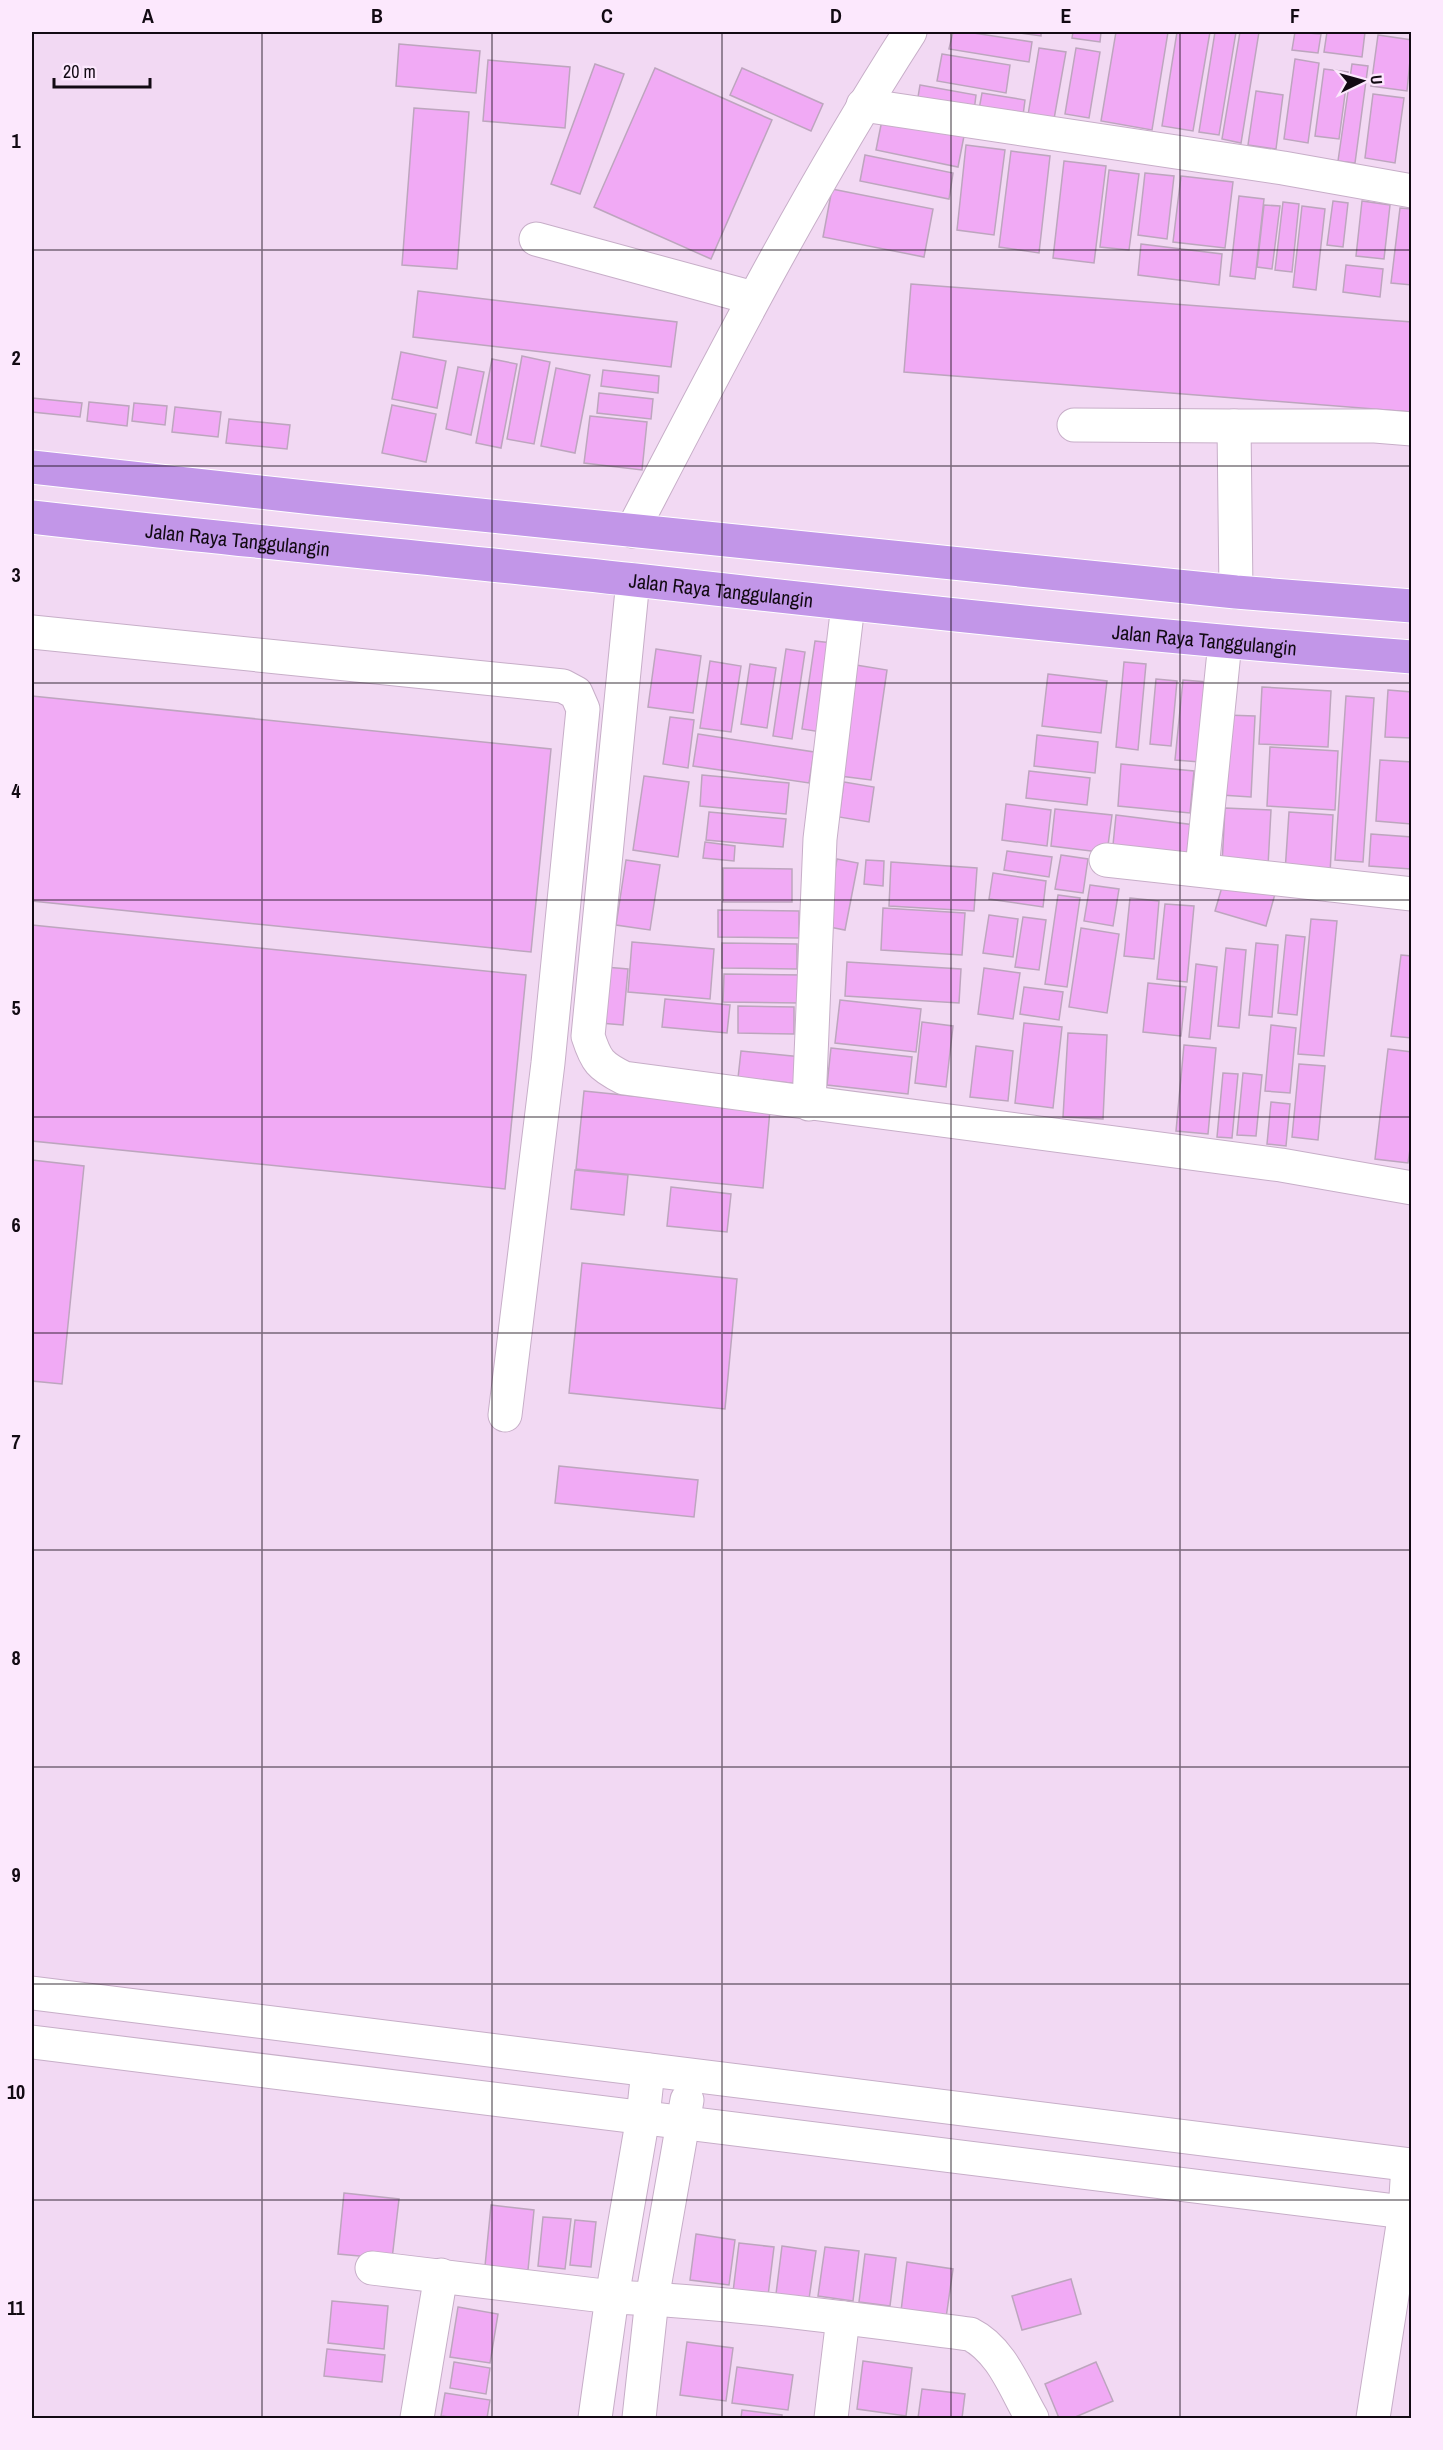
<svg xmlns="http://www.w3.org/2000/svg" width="1443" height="2450" font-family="'Archivo Narrow',sans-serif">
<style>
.building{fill:#f1aaf5;stroke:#bda5be;stroke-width:1.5}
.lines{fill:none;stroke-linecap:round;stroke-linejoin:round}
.minor-casing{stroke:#c7aec8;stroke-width:35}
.highway-casing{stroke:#fff;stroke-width:35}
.minor{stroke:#fff;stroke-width:33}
.highway{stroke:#c296e8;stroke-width:33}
.grid{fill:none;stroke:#120a13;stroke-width:1.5;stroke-opacity:0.55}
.labels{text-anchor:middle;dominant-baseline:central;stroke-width:6;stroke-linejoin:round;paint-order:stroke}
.street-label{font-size:20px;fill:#120a13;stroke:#fce8fd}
.neatline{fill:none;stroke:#120a13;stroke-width:2}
.grid-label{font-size:20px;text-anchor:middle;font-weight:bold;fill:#120a13}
</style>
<rect width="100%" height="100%" fill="#f2d9f3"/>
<g class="building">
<polygon points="953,32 967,32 1032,42 1029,62 949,49"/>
<polygon points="1012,32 1041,32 1041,36"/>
<polygon points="1073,32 1101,32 1100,42 1072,38"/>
<polygon points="1116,32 1168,32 1152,130 1101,121"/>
<polygon points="1177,32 1210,32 1193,131 1162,126"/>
<polygon points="1215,32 1236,32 1219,135 1199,132"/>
<polygon points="1240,32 1259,32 1241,143 1222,139"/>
<polygon points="1295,32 1321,34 1318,53 1292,50"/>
<polygon points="1327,32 1365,32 1362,57 1324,52"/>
<polygon points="1378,35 1412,40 1407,91 1371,86"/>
<polygon points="399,44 480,51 476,93 396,86"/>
<polygon points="1039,48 1066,52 1054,119 1028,115"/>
<polygon points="1076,48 1100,52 1089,118 1065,114"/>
<polygon points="942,54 1010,65 1006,93 937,81"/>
<polygon points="1295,59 1319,63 1308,143 1284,139"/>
<polygon points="488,60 570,67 565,128 483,121"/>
<polygon points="595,64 624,74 580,194 551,184"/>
<polygon points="1352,64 1368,66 1355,163 1338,161"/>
<polygon points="655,68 772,120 711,259 594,207"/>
<polygon points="742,68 823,104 811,131 730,95"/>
<polygon points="1324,69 1348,72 1339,139 1315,136"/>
<polygon points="920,85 976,95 973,119 916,109"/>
<polygon points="1256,91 1283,95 1276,149 1248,145"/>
<polygon points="982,93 1025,100 1022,123 978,115"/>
<polygon points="1373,94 1404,98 1395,163 1365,158"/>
<polygon points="414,108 469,112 457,269 402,265"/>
<polygon points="882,120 964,136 958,167 876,150"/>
<polygon points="966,145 1005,150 994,235 957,230"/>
<polygon points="1011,151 1050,156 1039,253 999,247"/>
<polygon points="865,155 953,173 949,199 860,181"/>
<polygon points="1064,161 1106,166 1094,263 1053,258"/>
<polygon points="1109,170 1139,174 1129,250 1100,247"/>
<polygon points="1145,173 1174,176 1167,239 1138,235"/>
<polygon points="1181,176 1233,182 1225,248 1173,242"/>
<polygon points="832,189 933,209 924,257 823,237"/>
<polygon points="1239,196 1264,199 1255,279 1230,276"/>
<polygon points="1333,201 1348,203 1343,247 1327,245"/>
<polygon points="1362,201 1390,205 1384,259 1356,256"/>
<polygon points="1283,202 1299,204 1292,272 1275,270"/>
<polygon points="1264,205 1280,206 1272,269 1257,267"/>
<polygon points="1302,206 1325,209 1316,290 1293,287"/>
<polygon points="1400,208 1412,209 1412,285 1391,283"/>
<polygon points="1141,244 1222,254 1219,285 1138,275"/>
<polygon points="1346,265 1383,269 1380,297 1343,292"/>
<polygon points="911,284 1412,322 1412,412 904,372"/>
<polygon points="418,291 677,322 671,367 413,337"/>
<polygon points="401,352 446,361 437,408 392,399"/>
<polygon points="522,356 550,362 534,444 507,439"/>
<polygon points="492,359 517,364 501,448 476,443"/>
<polygon points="458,367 484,372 471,435 446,429"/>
<polygon points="556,368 590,375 575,453 541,446"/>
<polygon points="603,370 659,376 658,393 601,386"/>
<polygon points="599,393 653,399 651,419 597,413"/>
<polygon points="32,398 82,403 80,417 32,412"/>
<polygon points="89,402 129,406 127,426 87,421"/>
<polygon points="134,403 167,406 165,425 132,421"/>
<polygon points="392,405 436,414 426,462 382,453"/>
<polygon points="175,407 221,412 218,437 172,432"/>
<polygon points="590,416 647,422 642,470 584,463"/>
<polygon points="229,419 290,425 287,449 226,443"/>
<polygon points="815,641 841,644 827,733 802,729"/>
<polygon points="656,649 701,656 693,713 648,707"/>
<polygon points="786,649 805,652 792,739 773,736"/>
<polygon points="710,661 741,666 731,732 700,728"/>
<polygon points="1124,662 1146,664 1138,750 1116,747"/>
<polygon points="750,664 776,668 767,728 741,724"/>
<polygon points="856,665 887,670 871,780 840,776"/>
<polygon points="1048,674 1107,681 1101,733 1042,726"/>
<polygon points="1156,679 1177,681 1171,746 1150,744"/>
<polygon points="1183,680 1208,682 1200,762 1175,760"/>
<polygon points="1262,687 1331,691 1328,747 1259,744"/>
<polygon points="1388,690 1412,692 1412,738 1385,737"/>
<polygon points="32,696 551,749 531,952 32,901"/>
<polygon points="1346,696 1374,698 1363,862 1335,860"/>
<polygon points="1225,715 1255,716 1251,797 1221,795"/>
<polygon points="670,717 694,720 688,768 663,764"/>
<polygon points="698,734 814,752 809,783 693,766"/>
<polygon points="1037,735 1098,742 1095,773 1034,766"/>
<polygon points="1270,747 1338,751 1335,810 1267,806"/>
<polygon points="1380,760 1412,762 1411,824 1376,821"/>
<polygon points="1121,764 1194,771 1190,813 1118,806"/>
<polygon points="1029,771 1090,778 1087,805 1026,798"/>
<polygon points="702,775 789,783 786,814 700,806"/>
<polygon points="644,776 689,782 678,857 633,850"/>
<polygon points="844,782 874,787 869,822 839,817"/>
<polygon points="1006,804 1051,810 1047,846 1002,840"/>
<polygon points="1225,808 1271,810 1268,866 1222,864"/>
<polygon points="1055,809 1112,815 1107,853 1051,846"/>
<polygon points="709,812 786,819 783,847 706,840"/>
<polygon points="1289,812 1333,815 1330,874 1285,872"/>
<polygon points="1116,815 1195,825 1191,864 1112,855"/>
<polygon points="1371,834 1412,837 1411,869 1369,866"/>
<polygon points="705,842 735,846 734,861 703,858"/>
<polygon points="1007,851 1052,857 1049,877 1004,870"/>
<polygon points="1061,855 1088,859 1083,893 1055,889"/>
<polygon points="837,859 858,863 845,930 824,926"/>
<polygon points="626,860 660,865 650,930 616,925"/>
<polygon points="866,860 884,861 883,886 864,884"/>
<polygon points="891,862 977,868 974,911 889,906"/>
<polygon points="723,868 792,869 792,902 723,902"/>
<polygon points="993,873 1046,881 1043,907 989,899"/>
<polygon points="1224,880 1275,894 1266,926 1215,911"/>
<polygon points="1090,885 1119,889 1113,926 1084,921"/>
<polygon points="1058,895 1080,898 1067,987 1045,984"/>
<polygon points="1130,898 1159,901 1154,959 1124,956"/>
<polygon points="1165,904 1194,906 1187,982 1157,979"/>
<polygon points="883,908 965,913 962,955 881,950"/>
<polygon points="718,910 799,911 799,938 718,937"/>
<polygon points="989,915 1018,919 1013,957 983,953"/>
<polygon points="1023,917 1046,920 1039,970 1015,967"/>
<polygon points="1311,919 1337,921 1324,1056 1298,1054"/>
<polygon points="32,925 526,975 505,1189 32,1141"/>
<polygon points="1081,928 1119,934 1107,1013 1069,1007"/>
<polygon points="1286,935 1305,937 1297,1015 1278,1013"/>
<polygon points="632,942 714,949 710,999 628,992"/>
<polygon points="722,943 797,944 797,969 722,968"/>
<polygon points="1256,943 1278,945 1272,1017 1249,1015"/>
<polygon points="1226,948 1246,950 1239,1028 1218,1026"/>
<polygon points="1401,955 1412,956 1412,1038 1391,1036"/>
<polygon points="847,962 961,969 959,1003 845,996"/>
<polygon points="1196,964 1217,967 1210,1039 1189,1037"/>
<polygon points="605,967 628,969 623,1025 600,1023"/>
<polygon points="984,968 1020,973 1013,1019 978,1014"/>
<polygon points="724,974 802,975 801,1003 723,1002"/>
<polygon points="1148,983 1186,987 1181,1036 1143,1032"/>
<polygon points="1024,987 1063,992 1059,1020 1020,1014"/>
<polygon points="665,999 730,1005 727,1033 662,1027"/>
<polygon points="840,1000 921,1009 916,1052 835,1043"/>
<polygon points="738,1006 794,1007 794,1034 738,1033"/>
<polygon points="922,1022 953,1026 946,1087 915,1083"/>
<polygon points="1024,1023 1062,1027 1053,1108 1015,1103"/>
<polygon points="1271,1025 1296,1028 1290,1093 1265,1091"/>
<polygon points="1068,1033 1107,1035 1103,1119 1063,1117"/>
<polygon points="1184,1045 1216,1048 1208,1134 1176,1131"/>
<polygon points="976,1046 1013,1051 1008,1101 970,1097"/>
<polygon points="831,1048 912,1057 908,1094 827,1085"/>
<polygon points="1388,1049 1412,1052 1412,1135 1408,1163 1375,1159"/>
<polygon points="741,1051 802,1057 800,1084 738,1078"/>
<polygon points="1299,1064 1325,1066 1318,1140 1292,1137"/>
<polygon points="1223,1073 1238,1074 1232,1138 1217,1137"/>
<polygon points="1243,1073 1262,1075 1256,1136 1237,1135"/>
<polygon points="584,1091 770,1110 763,1188 576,1169"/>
<polygon points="1271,1102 1290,1104 1286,1146 1267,1144"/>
<polygon points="32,1160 84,1166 62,1384 32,1381"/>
<polygon points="575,1170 628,1175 624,1215 571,1209"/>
<polygon points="671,1187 731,1194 727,1232 667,1226"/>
<polygon points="582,1263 737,1279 725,1409 569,1393"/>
<polygon points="559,1466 698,1480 694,1517 555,1503"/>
<polygon points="344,2193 399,2199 392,2259 338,2254"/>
<polygon points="491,2205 534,2210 528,2270 485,2266"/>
<polygon points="543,2217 571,2219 565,2269 538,2266"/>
<polygon points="575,2220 596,2222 591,2267 570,2265"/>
<polygon points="696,2234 735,2240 729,2285 690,2280"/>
<polygon points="739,2243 774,2247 768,2296 733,2292"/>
<polygon points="782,2246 816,2251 809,2299 776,2294"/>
<polygon points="825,2247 859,2251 853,2301 818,2296"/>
<polygon points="865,2254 896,2258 890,2306 859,2302"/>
<polygon points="907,2262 953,2269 946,2318 901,2311"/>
<polygon points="1071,2279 1081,2314 1022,2330 1012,2296"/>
<polygon points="332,2301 388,2306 384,2349 328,2343"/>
<polygon points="458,2307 498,2314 490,2363 450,2357"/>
<polygon points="687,2342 733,2348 726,2401 680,2395"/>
<polygon points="327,2349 385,2355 382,2382 324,2376"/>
<polygon points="863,2361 912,2368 906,2416 857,2409"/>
<polygon points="454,2362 490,2368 486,2394 450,2388"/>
<polygon points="1096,2362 1113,2401 1073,2418 1059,2418 1045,2384"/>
<polygon points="737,2367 793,2375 788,2410 732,2403"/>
<polygon points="922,2389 965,2394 962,2418 918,2418"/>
<polygon points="445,2393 490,2400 487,2418 457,2418 441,2416"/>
<polygon points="742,2410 782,2415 782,2418 741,2418"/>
</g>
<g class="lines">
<g class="minor-casing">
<g id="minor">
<polyline points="863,105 1283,168 1412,191"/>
<polyline points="536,239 753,298"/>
<polyline points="1074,425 1234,426"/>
<path d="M632,531C720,362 807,192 910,32"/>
<path d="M633,580L588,1036C596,1061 600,1066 624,1078L1281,1165L1412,1188"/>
<polyline points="1236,592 1234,426 1375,426 1412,429"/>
<polyline points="32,632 563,686 576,693 583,709 548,1063 505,1415"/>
<polyline points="1106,860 1412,894"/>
<polyline points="1202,869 1225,642"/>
<polyline points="809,1104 820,839 848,605"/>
<polyline points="32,1993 1412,2165"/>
<polyline points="32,2042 1412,2213"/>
<path d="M372,2268L612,2297C732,2302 851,2319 970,2334C1002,2350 1015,2389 1032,2418"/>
<polyline points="417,2418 441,2275"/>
<polyline points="595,2418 612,2297 643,2117 648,2070"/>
<polyline points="639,2418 652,2299 687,2100"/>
<polyline points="831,2418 843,2318"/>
<polyline points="1373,2418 1405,2212 1408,2165"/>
</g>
</g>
<g class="highway-casing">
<g id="highway">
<polyline points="32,467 314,498 1236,592 1412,606"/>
<path id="s1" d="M32,517C232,540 434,558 635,580C893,609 1152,637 1412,657"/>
</g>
</g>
<use href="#minor" class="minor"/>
<use href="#highway" class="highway"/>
</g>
<path class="grid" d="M262,32V2418M492,32V2418M722,32V2418M951,32V2418M1180,32V2418M32,250H1412M32,466H1412M32,683H1412M32,900H1412M32,1117H1412M32,1333H1412M32,1550H1412M32,1767H1412M32,1984H1412M32,2200H1412"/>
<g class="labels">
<g class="street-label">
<text stroke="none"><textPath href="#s1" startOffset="207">Jalan Raya Tanggulangin</textPath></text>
<text stroke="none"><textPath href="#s1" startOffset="693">Jalan Raya Tanggulangin</textPath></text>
<text stroke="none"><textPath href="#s1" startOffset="1179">Jalan Raya Tanggulangin</textPath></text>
</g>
</g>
<rect width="1443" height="2450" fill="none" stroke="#fce8fd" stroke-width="66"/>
<g transform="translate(1362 81) rotate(85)" stroke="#fce8fd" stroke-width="4.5" paint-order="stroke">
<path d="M0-4.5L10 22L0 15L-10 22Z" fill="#120a13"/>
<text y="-9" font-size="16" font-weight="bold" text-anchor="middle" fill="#120a13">U</text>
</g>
<path d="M54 78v9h96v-9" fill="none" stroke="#120a13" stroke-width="3"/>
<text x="63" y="78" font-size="18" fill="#120a13" stroke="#fce8fd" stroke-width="4.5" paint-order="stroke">20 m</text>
<rect x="33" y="33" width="1377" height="2384" class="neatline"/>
<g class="grid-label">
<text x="148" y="23">A</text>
<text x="377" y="23">B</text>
<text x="607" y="23">C</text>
<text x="836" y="23">D</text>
<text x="1066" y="23">E</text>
<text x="1295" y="23">F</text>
<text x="16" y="148">1</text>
<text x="16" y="365">2</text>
<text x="16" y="582">3</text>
<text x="16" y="798">4</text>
<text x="16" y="1015">5</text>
<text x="16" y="1232">6</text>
<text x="16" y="1449">7</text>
<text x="16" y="1665">8</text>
<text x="16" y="1882">9</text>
<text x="16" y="2099">10</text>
<text x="16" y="2315">11</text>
</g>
</svg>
